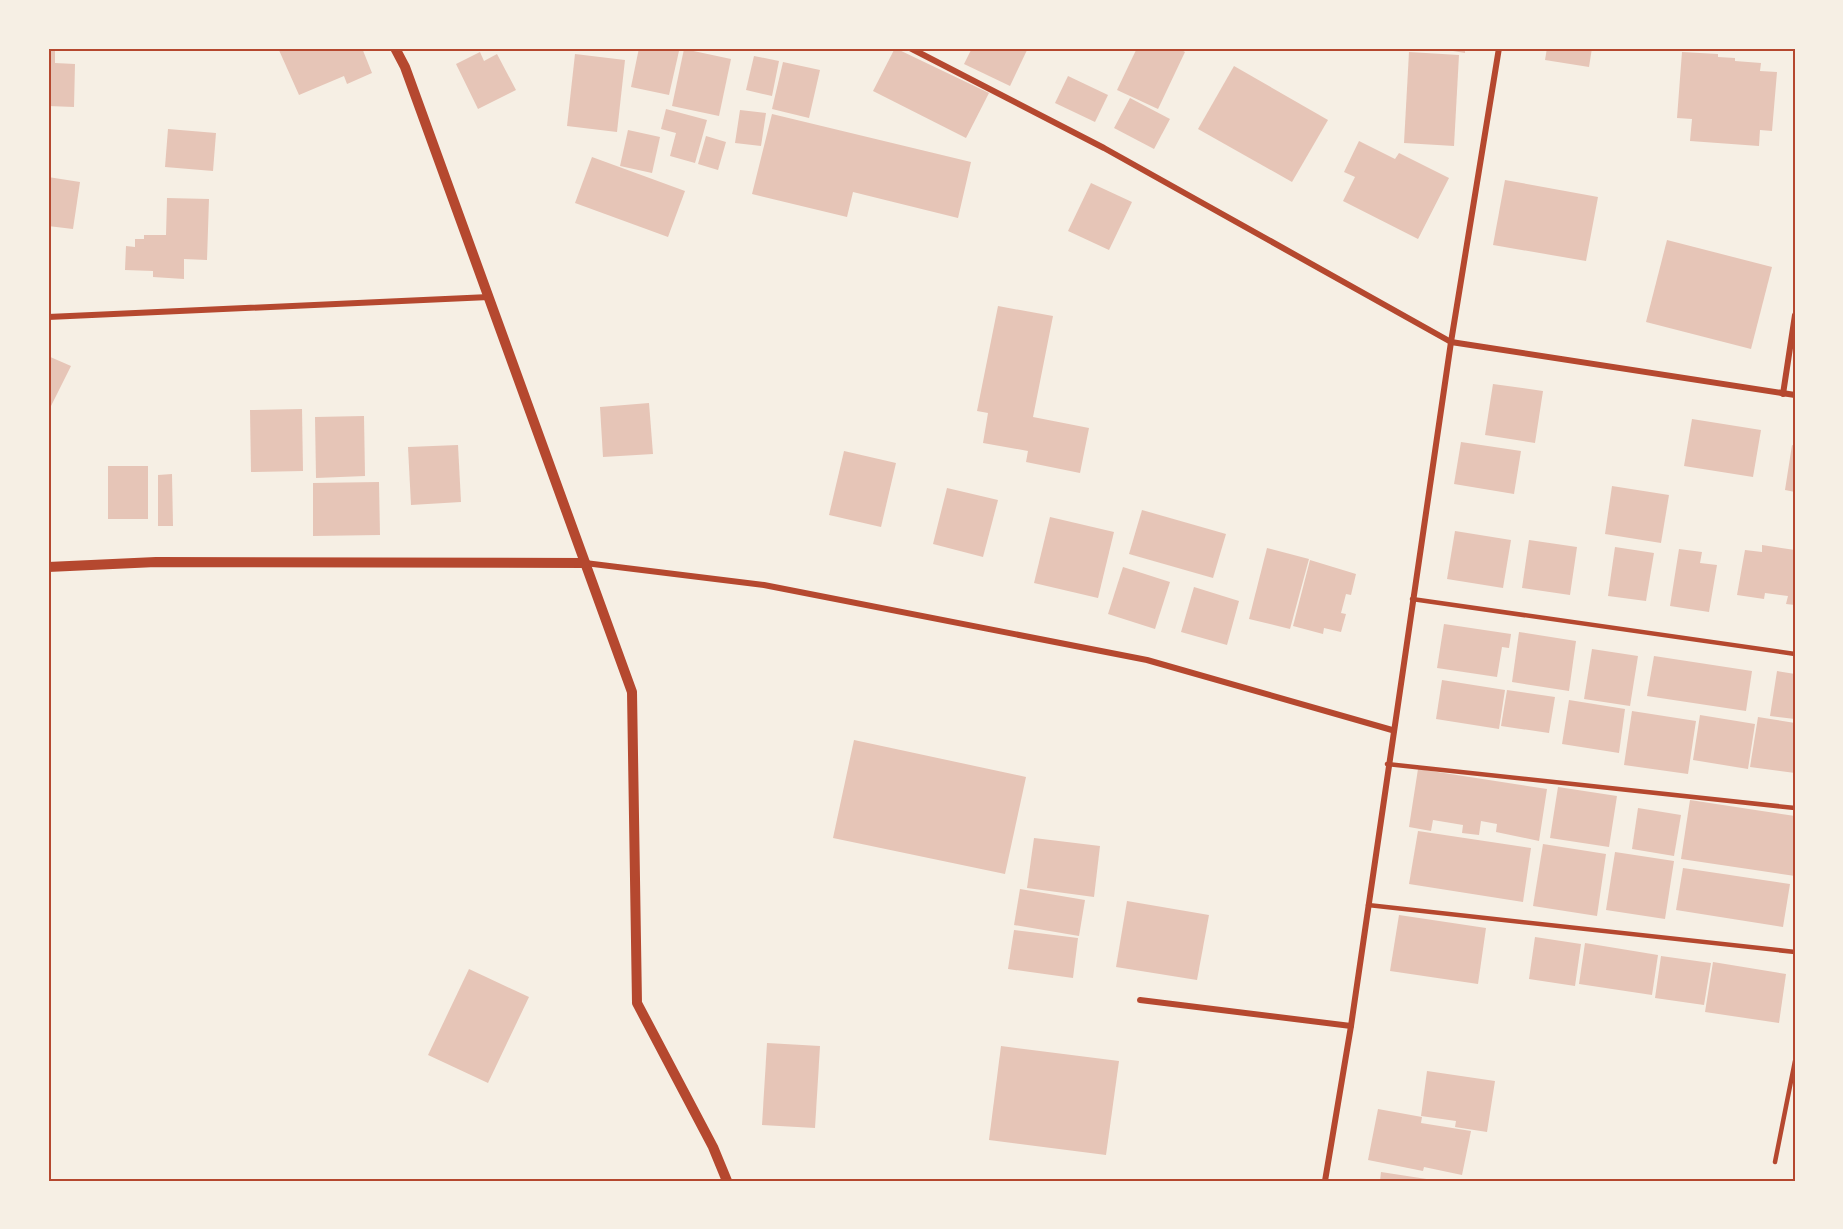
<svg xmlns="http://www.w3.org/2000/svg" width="1843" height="1229" font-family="Karla,sans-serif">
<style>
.building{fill:#e6c5b7}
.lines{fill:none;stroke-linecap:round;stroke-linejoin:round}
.service{stroke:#b5482f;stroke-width:4.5}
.minor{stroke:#b5482f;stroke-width:6}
.tertiary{stroke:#b5482f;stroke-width:10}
.neatline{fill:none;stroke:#b5482f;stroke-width:2}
</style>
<rect width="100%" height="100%" fill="#f6efe4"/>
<g class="building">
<polygon points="48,48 55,48 55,63 75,64 74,107 48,106"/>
<polygon points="278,48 362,48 372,73 347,84 344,76 299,95"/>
<polygon points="639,48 679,51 669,95 631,87"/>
<polygon points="895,48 989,93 966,138 873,91"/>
<polygon points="972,48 1028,48 1010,86 964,64"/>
<polygon points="1137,48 1178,48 1185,52 1158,109 1117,90"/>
<polygon points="1435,48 1465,48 1465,53"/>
<polygon points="1547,48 1592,48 1589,67 1545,60"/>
<polygon points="684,49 731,59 719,116 672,106"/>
<polygon points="480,52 484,61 497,54 516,90 478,109 456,64"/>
<polygon points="1409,52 1459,55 1454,146 1404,143"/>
<polygon points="1682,52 1718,54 1718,57 1735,58 1735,61 1761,63 1760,71 1777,72 1772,131 1760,130 1759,146 1690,141 1692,119 1677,118"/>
<polygon points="575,54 625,60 617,132 567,126"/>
<polygon points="754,56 779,61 772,96 746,90"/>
<polygon points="783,62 820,70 809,118 772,109"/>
<polygon points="1234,66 1328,120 1292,182 1198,129"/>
<polygon points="1068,76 1108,95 1095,122 1055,103"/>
<polygon points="1130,98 1170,119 1154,149 1114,128"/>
<polygon points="666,109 707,120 695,163 670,156 676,133 661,129"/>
<polygon points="740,110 766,113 761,146 735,143"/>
<polygon points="772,114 971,162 958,218 853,192 847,217 752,194"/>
<polygon points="168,129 216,133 213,171 165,167"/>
<polygon points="628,130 660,137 652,173 620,166"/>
<polygon points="706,136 726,142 718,170 698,164"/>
<polygon points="1359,141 1395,159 1399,153 1449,178 1418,239 1343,201 1355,177 1344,172"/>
<polygon points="592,157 685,191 668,237 575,203"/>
<polygon points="48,177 80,182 73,229 48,226"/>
<polygon points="1505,180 1598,197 1586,261 1493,245"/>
<polygon points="1091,183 1132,202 1109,250 1068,231"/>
<polygon points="167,198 209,199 207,260 184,259 184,279 153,277 153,271 125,270 126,246 135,247 135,239 144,239 144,235 166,235"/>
<polygon points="1667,240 1772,267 1751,349 1646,322"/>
<polygon points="998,306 1053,316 1033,417 1089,428 1080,473 1026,462 1028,451 983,443 988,413 977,411"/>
<polygon points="48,356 71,366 48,412"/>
<polygon points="1493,384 1543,391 1535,443 1485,435"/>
<polygon points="649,403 653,454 603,457 600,407"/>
<polygon points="302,409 303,471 251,472 250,410"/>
<polygon points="364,416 365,476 316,478 315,417"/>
<polygon points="1692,419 1761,430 1753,477 1684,466"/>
<polygon points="1461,442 1521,451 1514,494 1454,484"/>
<polygon points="458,445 461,502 411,505 408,447"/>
<polygon points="1792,445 1795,446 1795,492 1785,490"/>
<polygon points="844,451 896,463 881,527 829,515"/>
<rect x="108" y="466" width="40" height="53"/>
<polygon points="172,474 173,526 158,526 158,475"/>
<polygon points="379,482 380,535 313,536 313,483"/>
<polygon points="1612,486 1669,495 1661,543 1605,534"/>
<polygon points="947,488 998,500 983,557 933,544"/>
<polygon points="1142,510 1226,534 1213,578 1129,554"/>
<polygon points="1050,517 1114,532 1098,598 1034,583"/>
<polygon points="1455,531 1511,540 1503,588 1447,579"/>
<polygon points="1529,540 1577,547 1570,595 1522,588"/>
<polygon points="1762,545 1795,550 1795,605 1786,604 1788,596 1765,593 1764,599 1737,595 1745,550 1762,552"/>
<polygon points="1615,547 1654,553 1646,601 1608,596"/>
<polygon points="1267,548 1309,559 1290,629 1249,619"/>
<polygon points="1679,549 1702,552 1700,563 1717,565 1709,612 1670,606"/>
<polygon points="1310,560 1356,574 1351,595 1346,594 1341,613 1346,614 1341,632 1324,628 1323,634 1293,626"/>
<polygon points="1123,567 1170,582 1155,629 1108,614"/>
<polygon points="1194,587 1239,601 1227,645 1181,632"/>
<polygon points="1444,624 1511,634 1509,648 1502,647 1497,677 1437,668"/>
<polygon points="1519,632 1576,641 1569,691 1512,682"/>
<polygon points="1592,649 1638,656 1630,706 1584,699"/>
<polygon points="1654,656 1752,671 1746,711 1647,696"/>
<polygon points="1777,671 1795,674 1795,719 1770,716"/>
<polygon points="1442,680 1505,690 1499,729 1436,719"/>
<polygon points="1507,690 1555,697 1549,733 1501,726"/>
<polygon points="1569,700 1625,709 1619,753 1562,744"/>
<polygon points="1632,711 1696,721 1688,774 1624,765"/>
<polygon points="1700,715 1755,724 1748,769 1693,760"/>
<polygon points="1758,717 1795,723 1795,773 1750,767"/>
<polygon points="854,740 1026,777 1005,874 833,838"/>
<polygon points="1418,769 1547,789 1539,841 1496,832 1497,824 1481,821 1479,835 1462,833 1463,825 1433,820 1431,831 1409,827"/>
<polygon points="1558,787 1617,796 1609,847 1550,838"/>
<polygon points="1690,800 1795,816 1795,876 1681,859"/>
<polygon points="1638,808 1681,815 1674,856 1632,849"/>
<polygon points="1418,831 1531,848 1523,902 1409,884"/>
<polygon points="1034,838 1100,846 1094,897 1027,888"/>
<polygon points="1543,844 1606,854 1597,916 1533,906"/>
<polygon points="1615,852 1674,861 1665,919 1606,910"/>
<polygon points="1683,868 1790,884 1783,927 1676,910"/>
<polygon points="1020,889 1085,900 1079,936 1014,925"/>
<polygon points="1127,901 1209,915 1197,980 1116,967"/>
<polygon points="1399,915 1486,928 1478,984 1390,971"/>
<polygon points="1014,930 1078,938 1073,978 1008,969"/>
<polygon points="1535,937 1581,944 1575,986 1529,979"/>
<polygon points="1585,943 1658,955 1652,995 1579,984"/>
<polygon points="1661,956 1711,963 1704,1005 1655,998"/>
<polygon points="1713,962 1786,974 1779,1023 1705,1012"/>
<polygon points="469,969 529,997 488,1083 428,1055"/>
<polygon points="767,1043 820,1046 815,1128 762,1125"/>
<polygon points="1001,1046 1119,1061 1106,1155 989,1140"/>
<polygon points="1427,1071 1495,1081 1487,1132 1455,1127 1456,1121 1421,1116"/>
<polygon points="1378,1109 1422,1117 1421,1123 1471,1131 1462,1175 1424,1167 1423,1171 1368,1160"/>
<polygon points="1381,1172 1433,1180 1433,1181 1380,1181"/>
</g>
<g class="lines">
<g class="service">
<polyline points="1412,599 1795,654"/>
<polyline points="1387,764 1795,808"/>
<polyline points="1368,905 1795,952"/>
<polyline points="1775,1162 1795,1061"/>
</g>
<g class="minor">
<polyline points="910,48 1104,148 1451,342 1795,395"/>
<polyline points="48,317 489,297"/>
<polyline points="1783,394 1795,315"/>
<polyline points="585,563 764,585 1147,660 1392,730"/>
<polyline points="1140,1000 1351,1026"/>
<polyline points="1325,1181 1351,1026 1451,342 1499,48"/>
</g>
<g class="tertiary">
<polyline points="395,48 405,67 632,692 637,1003 713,1147 727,1181"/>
<polyline points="48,567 156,562 585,563"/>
</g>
</g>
<rect width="1843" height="1229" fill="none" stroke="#f6efe4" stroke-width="99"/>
<rect x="50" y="50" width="1744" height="1130" class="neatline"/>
</svg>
